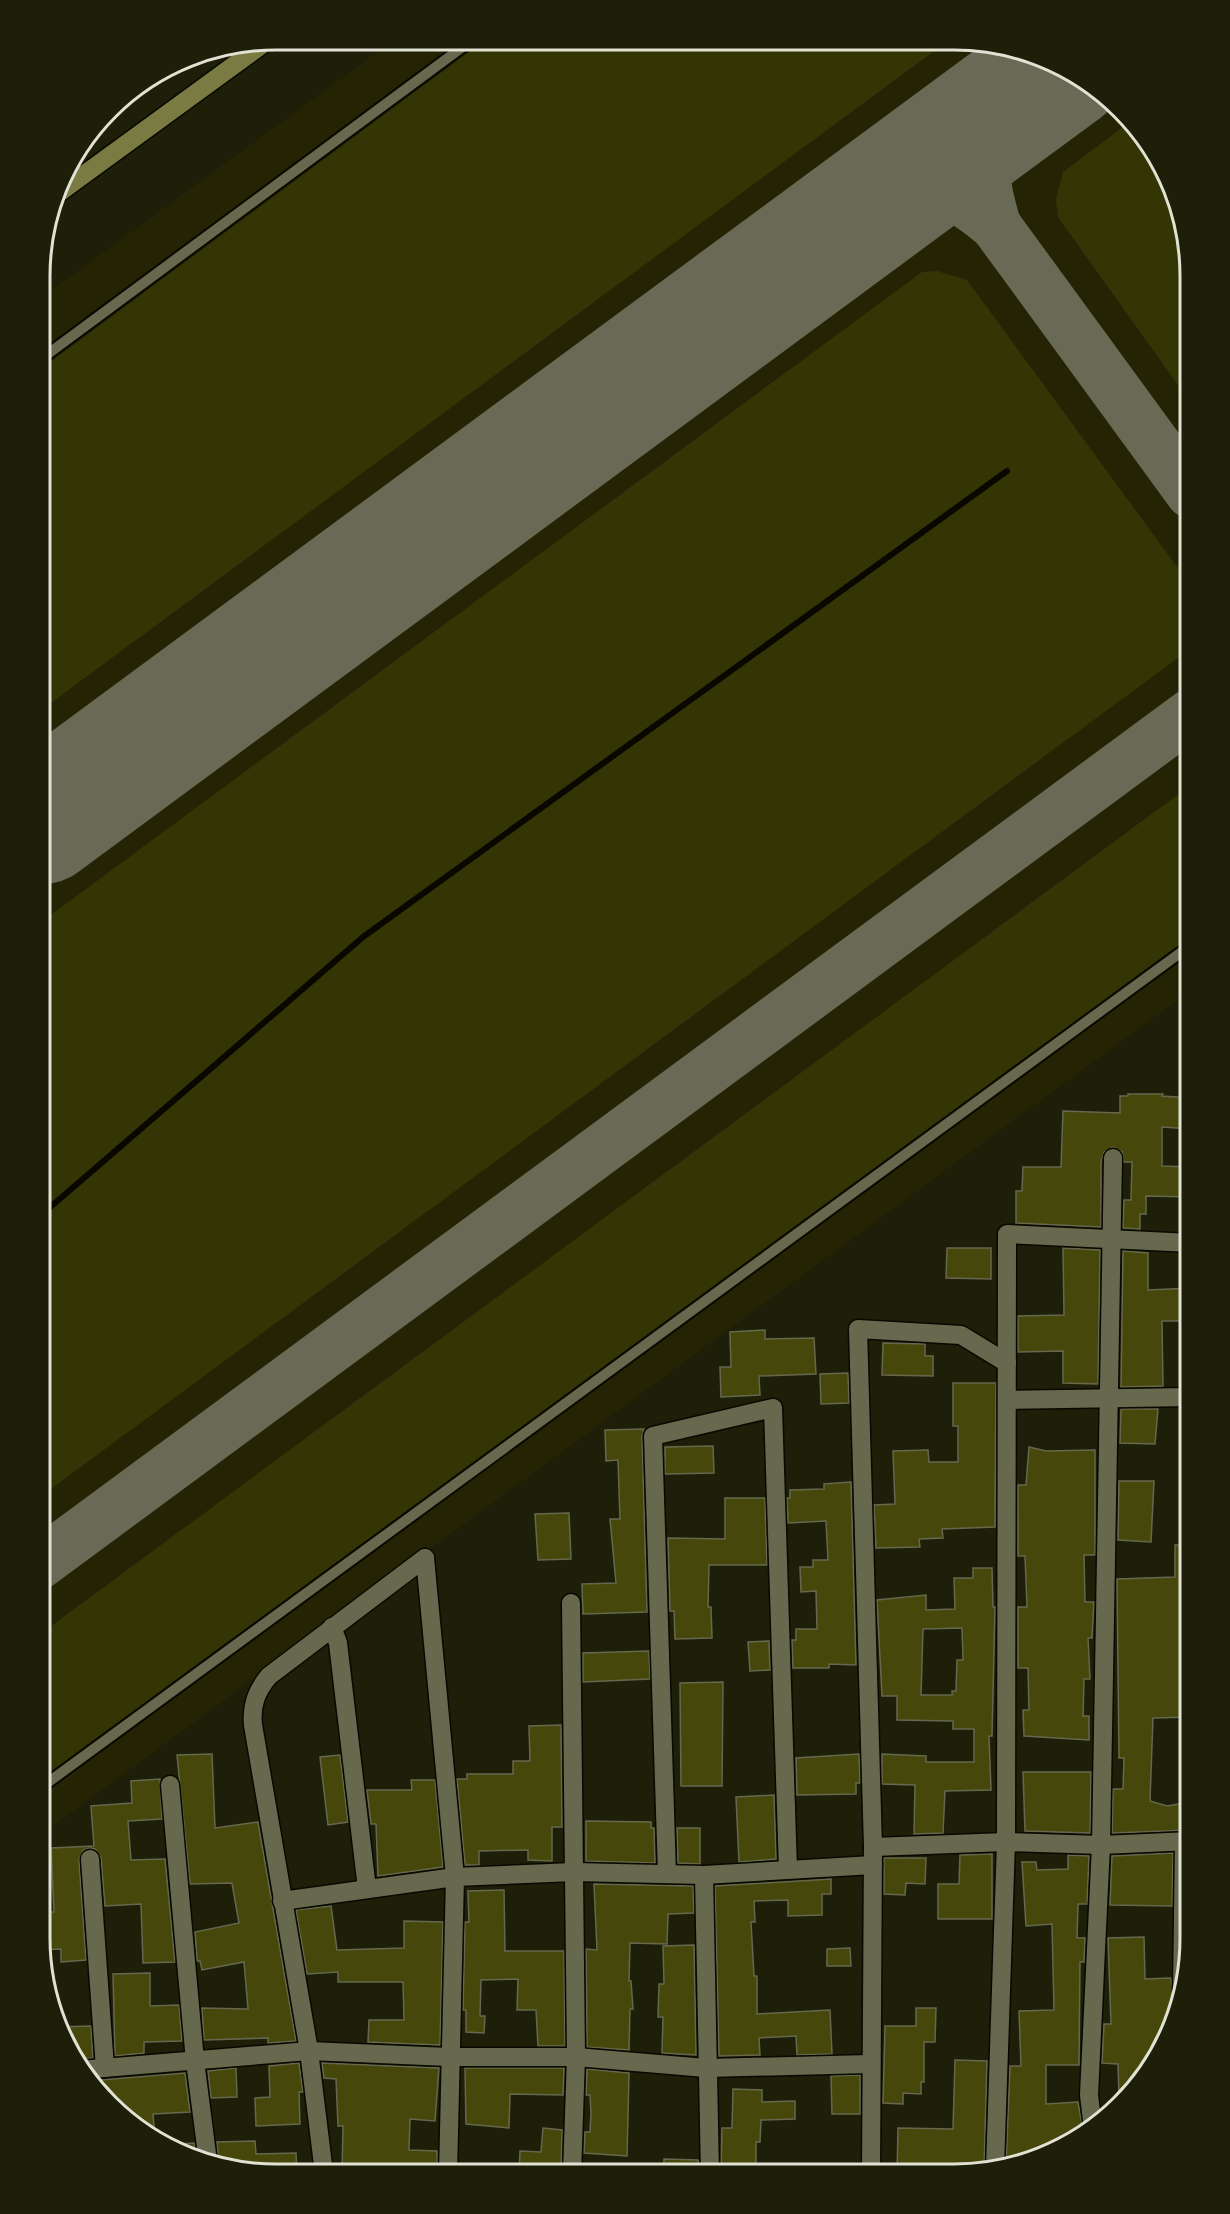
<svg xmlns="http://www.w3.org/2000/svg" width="1230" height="2214" font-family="Karla,sans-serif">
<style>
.built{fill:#242405}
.green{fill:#343505}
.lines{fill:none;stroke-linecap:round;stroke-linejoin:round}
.stream{stroke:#080800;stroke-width:6}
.taxiway{stroke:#686a56;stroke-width:51}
.runway{stroke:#686a56;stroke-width:129}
.building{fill:#46470b;stroke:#66684e;stroke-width:1.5;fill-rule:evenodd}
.lane-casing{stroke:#090900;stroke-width:14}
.street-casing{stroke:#090900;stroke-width:21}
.secondary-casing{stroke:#090900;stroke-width:21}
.lane{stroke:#67694f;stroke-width:10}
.street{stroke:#67694f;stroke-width:18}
.secondary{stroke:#797b42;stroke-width:18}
.rim{fill:none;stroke:#e1e2d4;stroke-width:3}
</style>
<rect width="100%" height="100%" fill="#1e1f08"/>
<polygon class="built" points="394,40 1000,43 1059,63 1110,98 1151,144 1178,199 1191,276 1191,990 39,1836 41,298"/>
<g class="green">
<polygon points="485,40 945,43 40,711 41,369"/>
<path d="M1131,121C1150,143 1170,171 1178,200C1197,260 1191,340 1191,403L1058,217L1056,199L1063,172Z"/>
<polygon points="937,271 967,280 1191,586 1190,649 40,1497 40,923 922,272"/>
<polygon points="1191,785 1191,936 39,1780 39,1635"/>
</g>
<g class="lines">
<polyline class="stream" points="40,1216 363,937 1007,471"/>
<g class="taxiway">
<path d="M884,198C932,179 959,194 996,226C986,194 975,150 998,120C1006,110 1016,102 1025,93"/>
<polyline points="996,226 1191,493"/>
<polyline points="39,1564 1191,714"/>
</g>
<polyline class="runway" points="40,820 1062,66"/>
</g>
<g class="building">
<polygon points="1128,1094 1163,1094 1162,1096 1191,1098 1191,1129 1162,1127 1162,1166 1191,1167 1191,1197 1146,1196 1146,1214 1140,1214 1140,1229 1123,1228 1124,1200 1131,1200 1132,1162 1124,1162 1122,1152 1113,1147 1104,1152 1101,1162 1101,1227 1016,1223 1016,1191 1022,1191 1023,1167 1061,1167 1063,1111 1120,1113 1120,1096 1128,1096"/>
<polygon points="947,1248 991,1248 991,1279 946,1278"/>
<polygon points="1063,1248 1100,1250 1098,1384 1063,1383 1063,1351 1018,1352 1018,1316 1064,1315"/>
<polygon points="1123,1251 1148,1253 1148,1290 1191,1288 1191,1321 1162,1321 1163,1386 1121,1387"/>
<polygon points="765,1330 765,1339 814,1338 816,1374 759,1376 760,1395 721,1397 720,1367 731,1367 730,1332"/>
<polygon points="883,1343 925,1344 925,1356 933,1356 933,1376 882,1375"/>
<polygon points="848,1373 849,1403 821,1404 820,1374"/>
<polygon points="953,1383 996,1383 995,1527 942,1529 943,1538 919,1539 920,1547 876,1548 874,1505 895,1504 893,1451 928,1450 929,1462 958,1462 958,1426 953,1426"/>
<polygon points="1121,1409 1158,1409 1155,1444 1120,1443"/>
<polygon points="644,1429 642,1436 647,1612 583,1614 582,1584 616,1583 610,1519 620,1519 618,1460 606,1461 605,1430"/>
<polygon points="713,1446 714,1473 665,1474 665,1447"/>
<polygon points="1029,1447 1046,1451 1095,1450 1095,1555 1084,1555 1085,1602 1094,1602 1092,1638 1088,1638 1090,1679 1084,1679 1083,1716 1089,1716 1089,1740 1024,1736 1023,1710 1029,1710 1028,1668 1018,1668 1018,1607 1027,1607 1025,1556 1018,1556 1018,1485 1026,1485"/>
<polygon points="1119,1481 1154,1481 1151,1542 1118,1540"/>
<polygon points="851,1482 856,1665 829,1664 829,1668 793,1668 792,1640 796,1640 796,1629 817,1629 816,1591 801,1592 800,1567 813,1567 813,1560 828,1560 826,1521 788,1523 787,1498 790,1498 790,1490 824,1489 824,1484"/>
<polygon points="725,1498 765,1498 767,1565 709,1565 708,1607 711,1607 712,1638 675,1639 674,1611 670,1611 668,1538 725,1539"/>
<polygon points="569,1513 571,1559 538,1560 535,1514"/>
<polygon points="1175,1545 1191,1545 1191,1717 1153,1718 1150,1801 1167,1806 1191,1802 1191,1830 1112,1833 1113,1789 1123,1789 1124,1758 1119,1758 1117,1579 1175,1577"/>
<path d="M973,1568H992L993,1607H995L992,1736H989L991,1790L945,1791L943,1833L914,1834L915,1785L882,1784V1754L926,1756V1762H974V1729H953V1721L897,1720V1696H882L877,1600L926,1595V1610L955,1609L954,1578H973ZM962,1628L963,1660H957L956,1691H952V1695H921L923,1629Z"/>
<polygon points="769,1641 770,1670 750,1671 748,1642"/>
<polygon points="649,1651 650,1679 583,1682 583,1653"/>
<polygon points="723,1682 722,1786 681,1786 680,1683"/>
<polygon points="561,1725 562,1827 552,1827 552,1861 528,1860 528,1850 479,1851 479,1865 465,1865 457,1779 467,1779 467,1774 513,1774 513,1761 530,1761 529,1726"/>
<polygon points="212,1754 215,1828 258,1822 296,2041 268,2043 268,2038 204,2040 202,2008 248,2009 244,1962 202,1970 200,1961 197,1961 195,1932 239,1923 232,1883 190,1884 177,1755"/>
<polygon points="859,1754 860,1783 856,1783 856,1794 797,1795 796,1758"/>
<polygon points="340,1755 348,1822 328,1825 320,1757"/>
<polygon points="1023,1772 1091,1772 1090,1833 1025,1831"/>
<polygon points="160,1779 162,1819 128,1821 131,1860 165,1859 175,1962 143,1963 141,1904 105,1906 101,1858 95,1849 90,1848 83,1850 79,1860 86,1960 61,1962 61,1949 41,1950 39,1912 54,1912 51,1848 94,1846 91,1806 132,1803 131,1781"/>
<polygon points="411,1780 435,1780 443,1867 378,1876 376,1824 371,1824 367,1790 412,1790"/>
<polygon points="774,1795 776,1859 739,1862 736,1797"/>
<polygon points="586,1821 651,1822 651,1828 654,1828 655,1863 586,1861"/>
<polygon points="677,1828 700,1828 700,1864 678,1863"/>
<polygon points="1173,1853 1172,1906 1110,1905 1112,1856"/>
<polygon points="992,1854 992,1919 938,1919 938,1884 959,1884 960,1855"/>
<polygon points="1068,1855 1089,1856 1087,1904 1078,1904 1077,1938 1085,1938 1084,1962 1080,1962 1079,2065 1046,2065 1046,2104 1078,2102 1084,2135 1074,2135 1075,2140 1031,2162 1006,2166 1010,2066 1021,2066 1019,2011 1054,2010 1052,1924 1026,1926 1022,1862 1036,1862 1037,1870 1068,1869"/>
<polygon points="884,1858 926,1858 925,1884 906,1883 905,1895 884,1894"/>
<polygon points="831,1879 831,1894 822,1894 822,1915 788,1916 788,1900 754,1901 755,1922 751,1922 754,1976 757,1976 757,2014 830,2010 832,2054 797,2055 796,2036 759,2038 760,2055 719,2056 715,1886"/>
<polygon points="594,1884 693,1886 694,1913 668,1914 667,1944 630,1943 629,1981 631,1981 633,2009 630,2009 629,2050 587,2047 586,1949 597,1950"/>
<polygon points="504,1890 505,1951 564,1951 565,2046 538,2046 536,2010 517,2010 518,1979 481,1980 480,2016 485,2016 484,2033 466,2032 466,2010 463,2010 465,1922 469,1922 468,1891"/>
<polygon points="331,1906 337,1950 404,1948 404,1921 443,1922 440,2045 368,2042 369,2020 404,2020 403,1982 338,1982 338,1972 307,1974 296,1910"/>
<polygon points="1144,1937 1145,1979 1171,1978 1175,2022 1142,2083 1129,2095 1119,2095 1118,2064 1102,2063 1104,2024 1111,2024 1108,1938"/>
<polygon points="694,1945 696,2055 662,2053 663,2017 658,2017 659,1984 664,1984 663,1946"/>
<polygon points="850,1948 851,1966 827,1966 827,1949"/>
<polygon points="150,1973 150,2006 179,2005 182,2041 144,2042 144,2053 115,2056 113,1974"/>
<polygon points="916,2008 936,2008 935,2042 924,2042 924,2082 921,2082 921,2094 903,2093 903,2104 883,2103 885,2026 916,2026"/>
<polygon points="91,2026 93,2058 74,2060 58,2027"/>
<polygon points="955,2060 987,2061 984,2170 954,2175 897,2175 898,2128 953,2129"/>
<polygon points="299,2063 303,2092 299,2092 300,2124 256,2126 255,2098 270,2097 269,2066"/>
<polygon points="322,2063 439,2068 435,2121 410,2119 409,2150 437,2151 437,2173 342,2173 343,2126 338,2126 336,2079 324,2078"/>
<polygon points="236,2068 237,2097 211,2098 208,2071"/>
<polygon points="465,2068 564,2068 563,2095 510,2094 509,2128 466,2124"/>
<polygon points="587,2069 629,2073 627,2156 584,2153 585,2132 590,2132 591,2114 590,2095 586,2095"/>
<polygon points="185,2073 190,2112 153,2114 155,2140 120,2117 88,2081"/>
<polygon points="860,2075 860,2114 832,2114 831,2076"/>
<polygon points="733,2089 762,2090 762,2102 795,2101 795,2119 761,2120 760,2142 756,2142 756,2174 721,2174 722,2128 732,2128"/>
<polygon points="543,2128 562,2130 561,2174 519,2174 520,2151 541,2152"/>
<polygon points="255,2141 256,2154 296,2153 297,2173 244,2173 219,2165 217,2142"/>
<polygon points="194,2143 196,2158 163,2145"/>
<polygon points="664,2159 698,2160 699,2174 664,2174"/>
</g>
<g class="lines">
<g class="lane-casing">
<g id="lane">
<polyline points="41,359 472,40"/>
<polyline points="39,1789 1191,945"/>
</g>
</g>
<g class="street-casing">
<g id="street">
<polyline points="1007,1400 1191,1397"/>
<polyline points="425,1558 455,1877 448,2174"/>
<polyline points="571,1603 576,2057 572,2174"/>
<polyline points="332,1627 338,1643 367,1889"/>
<polyline points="170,1785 195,2061 208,2162"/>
<polyline points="873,1847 1006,1842 1101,1845 1191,1841"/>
<polyline points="90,1859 105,2068"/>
<polyline points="667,1874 653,1436 773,1408 788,1870"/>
<polyline points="704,1875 710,2174"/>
<polyline points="282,1901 455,1877 574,1872 704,1875 873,1865"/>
<polyline points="1182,1992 1184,1841"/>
<polyline points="79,2070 309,2051 449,2057 576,2057 706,2068 870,2064"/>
<polyline points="1093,2129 1089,2095 1101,1845 1113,1158"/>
<polyline points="995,2168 1006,1842 1007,1234 1191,1243"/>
<path d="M324,2173L309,2051L253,1725C251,1706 256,1691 269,1676L425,1558"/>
<polyline points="871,2175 873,1847 858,1329 961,1335 1007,1363"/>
</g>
</g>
<g class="secondary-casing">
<polyline id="secondary" points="56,195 267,41"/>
</g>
<use href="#lane" class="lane"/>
<use href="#street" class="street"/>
<use href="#secondary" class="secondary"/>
</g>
<path d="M0 0H1230V2214H0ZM276 50H954A226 226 0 0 1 1180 276V1938A226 226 0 0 1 954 2164H276A226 226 0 0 1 50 1938V276A226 226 0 0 1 276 50Z" fill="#1e1f08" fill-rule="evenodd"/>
<path class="rim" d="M276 50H954A226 226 0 0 1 1180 276V1938A226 226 0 0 1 954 2164H276A226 226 0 0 1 50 1938V276A226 226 0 0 1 276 50Z"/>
</svg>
